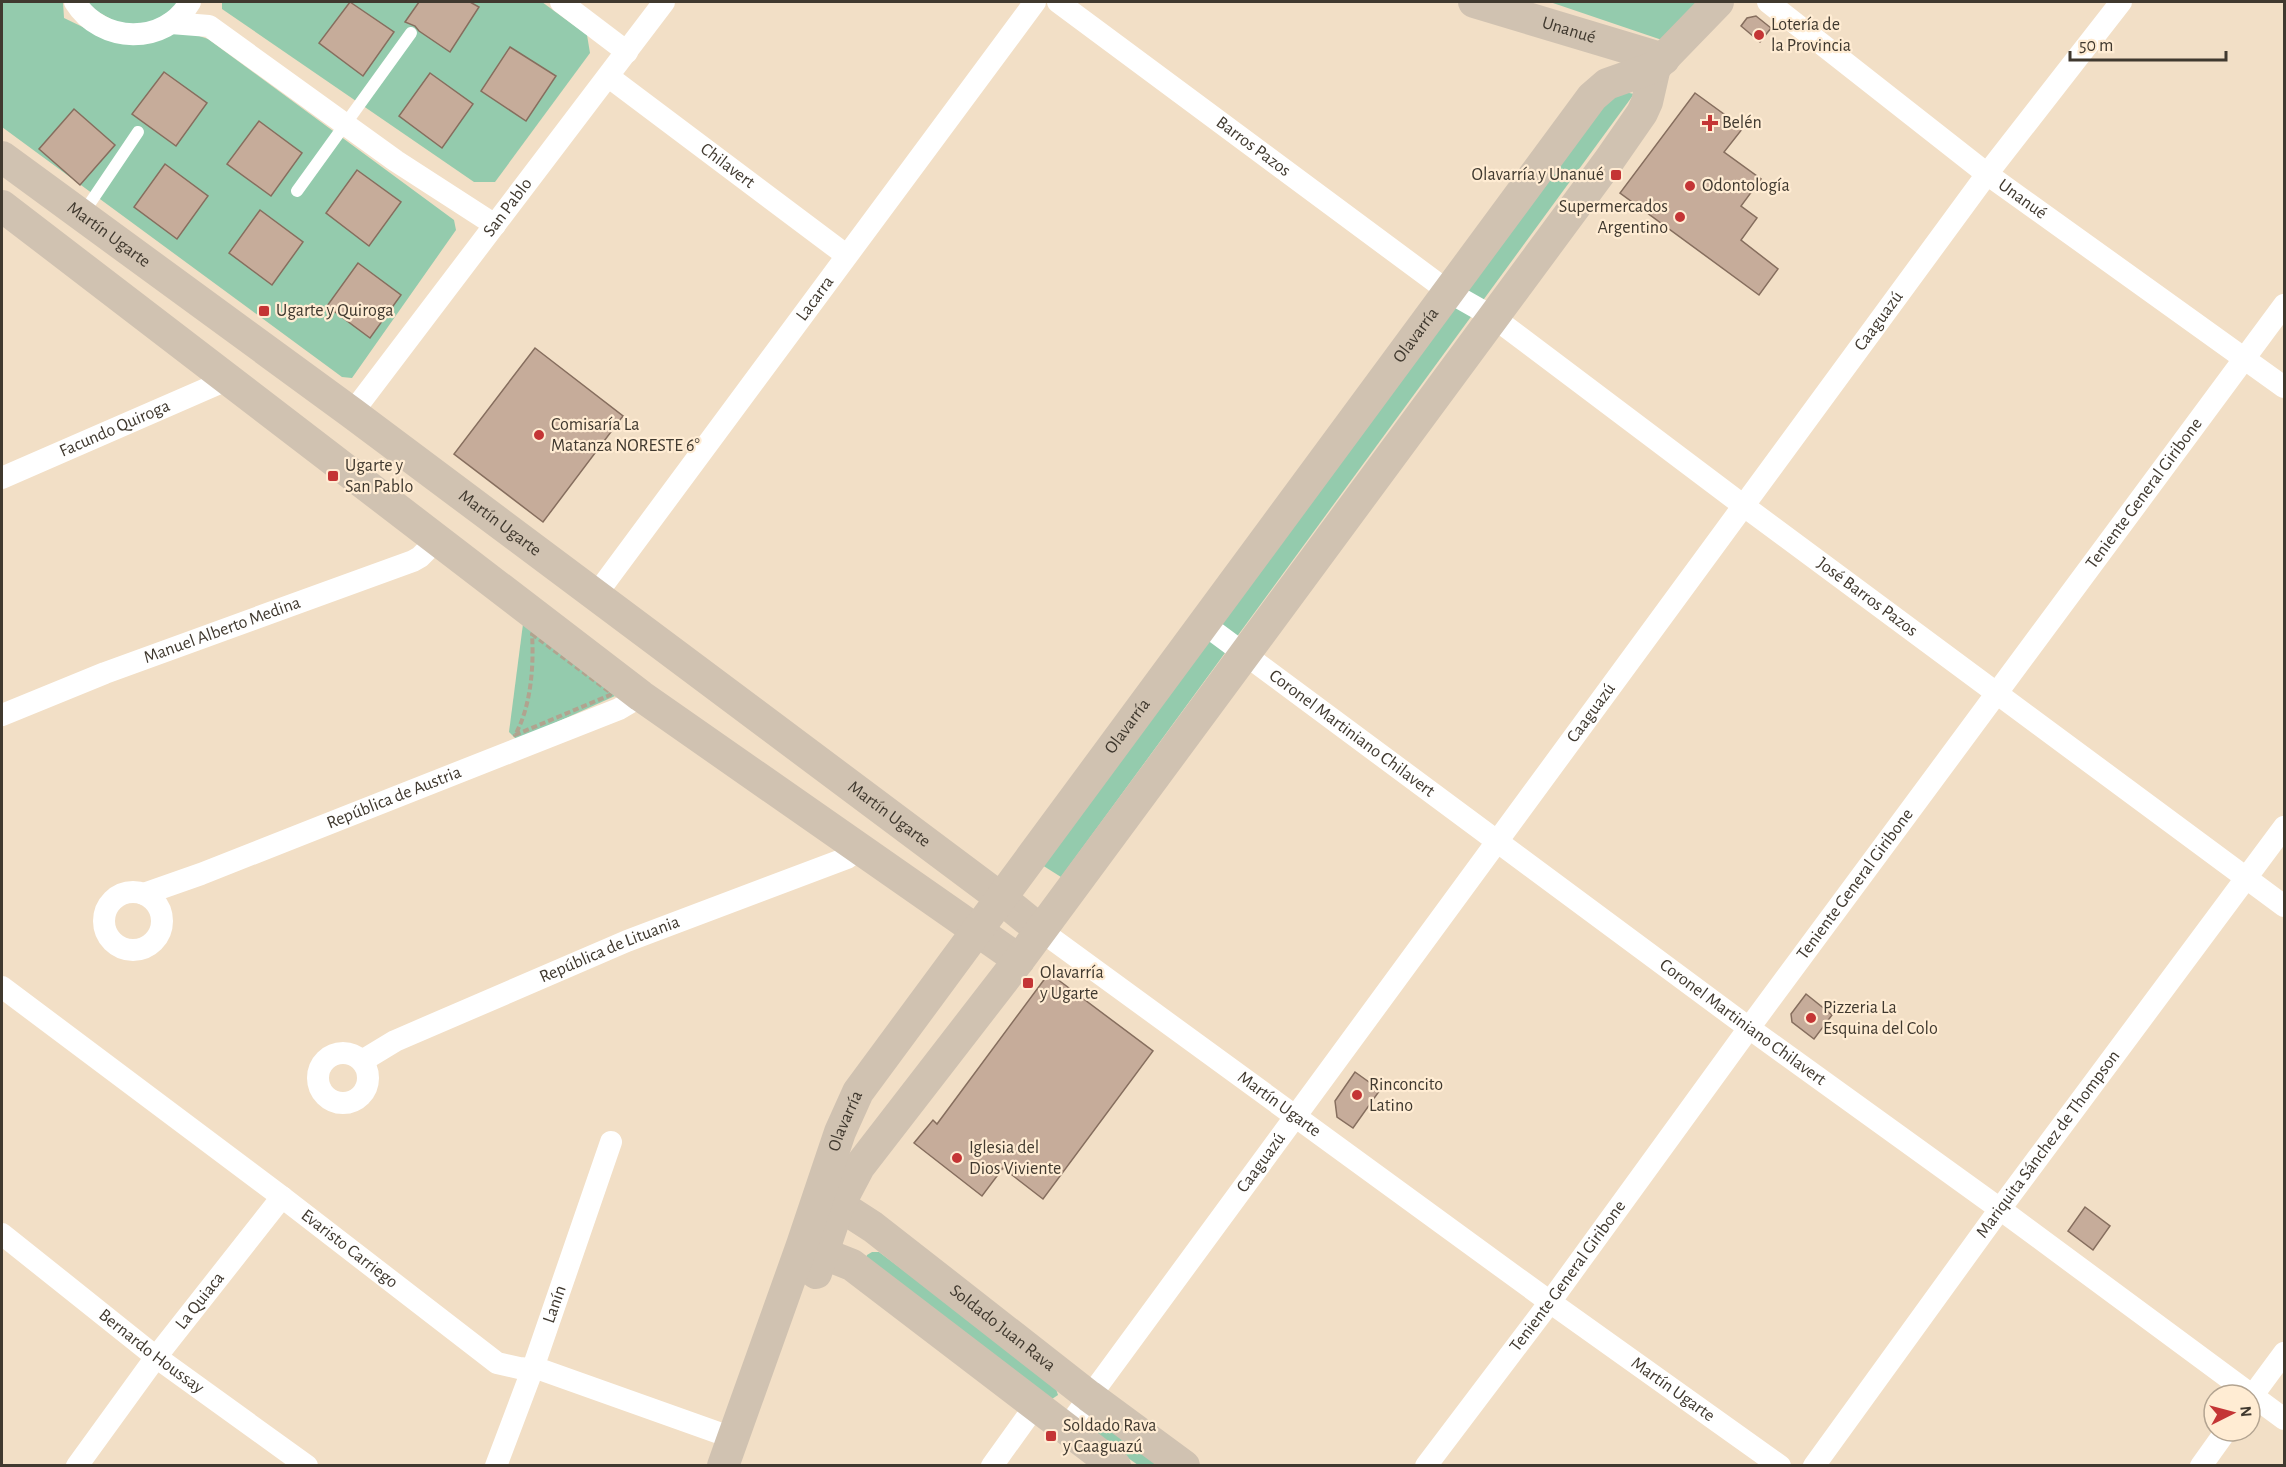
<svg xmlns="http://www.w3.org/2000/svg" width="2286" height="1467" font-family="'Alegreya Sans',sans-serif">
<style>
.green{fill:#94cbad}
.building{fill:#c6ac9a;stroke:#866e5e;stroke-width:1.5}
.lines{fill:none;stroke-linecap:round;stroke-linejoin:round}
.path{stroke:#b1a38f;stroke-width:4;stroke-dasharray:6 3;stroke-linecap:butt}
.lane{stroke:#fff;stroke-width:12}
.street{stroke:#fff;stroke-width:22}
.secondary{stroke:#d0c2b1;stroke-width:32}
.poi-dot{fill:#c43535;stroke:#ffecd3;stroke-width:2}
.labels{text-anchor:middle;dominant-baseline:central;stroke-width:4.5;stroke-linejoin:round;paint-order:stroke}
.poi-label{font-size:18px;fill:#40392f;stroke:#ffecd3;text-anchor:start}
.street-label{font-size:18px;fill:#40392f;stroke:#ffecd3}
</style>
<rect width="100%" height="100%" fill="#f2dfc6"/>
<g class="green">
<polygon points="2,2 63,2 64,18 91,31 176,28 208,39 454,220 456,230 352,378 342,377 2,127"/>
<polygon points="81,2 182,2 169,16 128,29"/>
<polygon points="222,2 542,2 587,35 590,53 495,182 474,182 222,9"/>
<polygon points="1550,2 1704,2 1670,39 1659,39"/>
<polygon points="1615,90 1634,94 1061,877 1042,865"/>
<polygon points="523,624 615,696 517,740 509,732"/>
<polygon points="872,1252 879,1252 1054,1383 1058,1395 1052,1399 865,1261 867,1255"/>
<polygon points="1095,1418 1167,1465 1138,1465 1091,1432 1090,1420"/>
</g>
<g class="building">
<polygon points="350,2 394,32 363,76 319,43"/>
<polygon points="419,2 470,2 479,7 450,52 419,31 415,26 405,22"/>
<polygon points="1756,16 1771,28 1760,42 1741,26 1747,18"/>
<polygon points="510,47 556,76 526,121 481,91"/>
<polygon points="164,72 207,103 176,146 132,114"/>
<polygon points="430,73 473,104 442,148 399,116"/>
<polygon points="1695,93 1743,128 1724,152 1761,179 1741,206 1757,218 1741,240 1778,269 1759,295 1620,193"/>
<polygon points="74,109 115,145 80,185 39,149"/>
<polygon points="259,121 302,153 271,196 227,164"/>
<polygon points="165,164 208,196 177,239 134,207"/>
<polygon points="357,170 401,202 369,246 326,213"/>
<polygon points="260,210 303,242 272,285 229,253"/>
<polygon points="358,263 401,295 370,338 327,306"/>
<polygon points="535,348 623,416 543,522 454,454"/>
<polygon points="1049,973 1153,1051 1043,1199 1003,1168 982,1196 914,1143 933,1120 937,1124"/>
<polygon points="1806,994 1832,1015 1814,1039 1792,1022 1791,1014"/>
<polygon points="1355,1072 1380,1090 1353,1128 1337,1117 1335,1101"/>
<polygon points="2085,1207 2110,1226 2093,1250 2068,1231"/>
</g>
<g class="lines">
<path class="path" d="M532,634L611,693L610,695L515,735C531,707 534,666 532,634Z"/>
<g class="lane">
<polyline points="297,191 411,33"/>
<polyline points="82,215 138,132"/>
</g>
<g class="street">
<path d="M75,2C101,44 165,46 190,2"/>
<polyline points="561,2 627,52"/>
<path id="s1" d="M1058,2L1449,292L1493,317L1744,506L2284,906"/>
<path id="s2" d="M1768,2L1987,174L2284,387"/>
<polyline points="171,23 209,26 396,161 495,225"/>
<path id="s3" d="M609,77L846,255"/>
<path id="s4" d="M352,413L664,2"/>
<path id="s5" d="M2,478L229,379"/>
<path id="s6" d="M595,596L1035,2"/>
<path id="s7" d="M1204,624L1749,1028L2000,1209L2284,1419"/>
<path id="s8" d="M2,715L105,673L413,561L420,557L436,541"/>
<circle cx="133" cy="921" r="29"/>
<path id="s9" d="M144,894L201,874L619,709L641,696"/>
<path id="s10" d="M1040,930L1550,1302L1780,1466"/>
<path id="s11" d="M2,987L282,1197L497,1363L519,1368L542,1370L733,1438"/>
<circle cx="343" cy="1078" r="25"/>
<path id="s12" d="M362,1061L395,1041L627,941L847,858L860,849"/>
<path id="s13" d="M2,1234L156,1357L307,1466"/>
<polyline points="2250,1399 2284,1353"/>
<path id="s14" d="M1066,1429L1987,174L2121,2"/>
<path id="s15" d="M77,1466L156,1357L282,1197"/>
<path id="s16" d="M496,1466L533,1368L611,1142"/>
<polyline points="992,1466 1035,1406"/>
<path id="s17" d="M1426,1466L1550,1302L1749,1028L2284,305"/>
<path id="s18" d="M1814,1466L2000,1209L2284,827"/>
<polyline points="2201,1466 2226,1431"/>
</g>
<g class="secondary">
<path id="s19" d="M1474,2L1664,59"/>
<path id="s20" d="M2,157L352,413L1002,899L1040,930"/>
<polyline points="2,206 641,696 1019,960"/>
<path id="s21" d="M822,1194L873,1227L1089,1396L1184,1466"/>
<polyline points="804,1246 852,1265 1115,1466"/>
<polyline points="816,1273 839,1205 859,1167 1019,960 1608,162 1642,113 1647,102 1655,67"/>
<path id="s22" d="M723,1466L802,1245L840,1132L858,1092L1592,97L1607,84L1655,67L1718,2"/>
</g>
</g>
<g class="poi-dot">
<circle cx="1759" cy="35" r="6"/>
<path d="M1707 114h6v6h6v6h-6v6h-6v-6h-6v-6h6z"/>
<rect x="1610" y="169" width="12" height="12" rx="3"/>
<circle cx="1690" cy="186" r="6"/>
<circle cx="1680" cy="217" r="6"/>
<rect x="258" y="305" width="12" height="12" rx="3"/>
<circle cx="539" cy="435" r="6"/>
<rect x="327" y="470" width="12" height="12" rx="3"/>
<rect x="1022" y="977" width="12" height="12" rx="3"/>
<circle cx="1811" cy="1018" r="6"/>
<circle cx="1357" cy="1095" r="6"/>
<circle cx="957" cy="1158" r="6"/>
<rect x="1045" y="1430" width="12" height="12" rx="3"/>
</g>
<g class="labels">
<g class="poi-label">
<text x="1771" y="25">Lotería de<tspan x="1771" dy="21">la Provincia</tspan></text>
<text x="1722" y="123">Belén</text>
<text x="1604" y="175" text-anchor="end">Olavarría y Unanué</text>
<text x="1702" y="186">Odontología</text>
<text x="1668" y="207" text-anchor="end">Supermercados<tspan x="1668" dy="21">Argentino</tspan></text>
<text x="276" y="311">Ugarte y Quiroga</text>
<text x="551" y="425">Comisaría La<tspan x="551" dy="21">Matanza NORESTE 6°</tspan></text>
<text x="345" y="466">Ugarte y<tspan x="345" dy="21">San Pablo</tspan></text>
<text x="1040" y="973">Olavarría<tspan x="1040" dy="21">y Ugarte</tspan></text>
<text x="1823" y="1008">Pizzeria La<tspan x="1823" dy="21">Esquina del Colo</tspan></text>
<text x="1369" y="1085">Rinconcito<tspan x="1369" dy="21">Latino</tspan></text>
<text x="969" y="1148">Iglesia del<tspan x="969" dy="21">Dios Viviente</tspan></text>
<text x="1063" y="1426">Soldado Rava<tspan x="1063" dy="21">y Caaguazú</tspan></text>
</g>
<g class="street-label">
<text stroke="none"><textPath href="#s19" startOffset="99">Unanué</textPath></text>
<text stroke="none"><textPath href="#s1" startOffset="243">Barros Pazos</textPath></text>
<text stroke="none"><textPath href="#s3" startOffset="148">Chilavert</textPath></text>
<text stroke="none"><textPath href="#s2" startOffset="322">Unanué</textPath></text>
<text stroke="none"><textPath href="#s4" startOffset="258">San Pablo</textPath></text>
<text stroke="none"><textPath href="#s20" startOffset="132">Martín Ugarte</textPath></text>
<text stroke="none"><textPath href="#s6" startOffset="370">Lacarra</textPath></text>
<text stroke="none"><textPath href="#s14" startOffset="1374">Caaguazú</textPath></text>
<text stroke="none"><textPath href="#s22" startOffset="1338">Olavarría</textPath></text>
<text stroke="none"><textPath href="#s5" startOffset="123">Facundo Quiroga</textPath></text>
<text stroke="none"><textPath href="#s17" startOffset="1209">Teniente General Giribone</textPath></text>
<text stroke="none"><textPath href="#s20" startOffset="618">Martín Ugarte</textPath></text>
<text stroke="none"><textPath href="#s1" startOffset="1005">José Barros Pazos</textPath></text>
<text stroke="none"><textPath href="#s8" startOffset="236">Manuel Alberto Medina</textPath></text>
<text stroke="none"><textPath href="#s14" startOffset="888">Caaguazú</textPath></text>
<text stroke="none"><textPath href="#s22" startOffset="852">Olavarría</textPath></text>
<text stroke="none"><textPath href="#s7" startOffset="184">Coronel Martiniano Chilavert</textPath></text>
<text stroke="none"><textPath href="#s9" startOffset="268">República de Austria</textPath></text>
<text stroke="none"><textPath href="#s20" startOffset="1104">Martín Ugarte</textPath></text>
<text stroke="none"><textPath href="#s17" startOffset="723">Teniente General Giribone</textPath></text>
<text stroke="none"><textPath href="#s12" startOffset="272">República de Lituania</textPath></text>
<text stroke="none"><textPath href="#s7" startOffset="670">Coronel Martiniano Chilavert</textPath></text>
<text stroke="none"><textPath href="#s10" startOffset="296">Martín Ugarte</textPath></text>
<text stroke="none"><textPath href="#s22" startOffset="366">Olavarría</textPath></text>
<text stroke="none"><textPath href="#s18" startOffset="398">Mariquita Sánchez de Thompson</textPath></text>
<text stroke="none"><textPath href="#s14" startOffset="330">Caaguazú</textPath></text>
<text stroke="none"><textPath href="#s11" startOffset="435">Evaristo Carriego</textPath></text>
<text stroke="none"><textPath href="#s17" startOffset="237">Teniente General Giribone</textPath></text>
<text stroke="none"><textPath href="#s15" startOffset="206">La Quiaca</textPath></text>
<text stroke="none"><textPath href="#s16" startOffset="172">Lanín</textPath></text>
<text stroke="none"><textPath href="#s21" startOffset="225">Soldado Juan Rava</textPath></text>
<text stroke="none"><textPath href="#s13" startOffset="190">Bernardo Houssay</textPath></text>
<text stroke="none"><textPath href="#s10" startOffset="782">Martín Ugarte</textPath></text>
</g>
</g>
<rect width="2286" height="1467" fill="none" stroke="#40392f" stroke-width="6"/>
<g transform="translate(2232 1413) rotate(84)"><circle r="28" fill="#ffecd3" stroke="#b3a491" stroke-width="1.5"/>
<path d="M0-4.5L10 22L0 15L-10 22Z" fill="#c43535"/>
<text y="-9" font-size="16" font-weight="bold" text-anchor="middle" fill="#40392f">N</text>
</g>
<path d="M2070 51v9h156v-9" fill="none" stroke="#40392f" stroke-width="3"/>
<text x="2079" y="51" font-size="18" fill="#40392f" stroke="#ffecd3" stroke-width="4.5" paint-order="stroke">50 m</text>
</svg>
